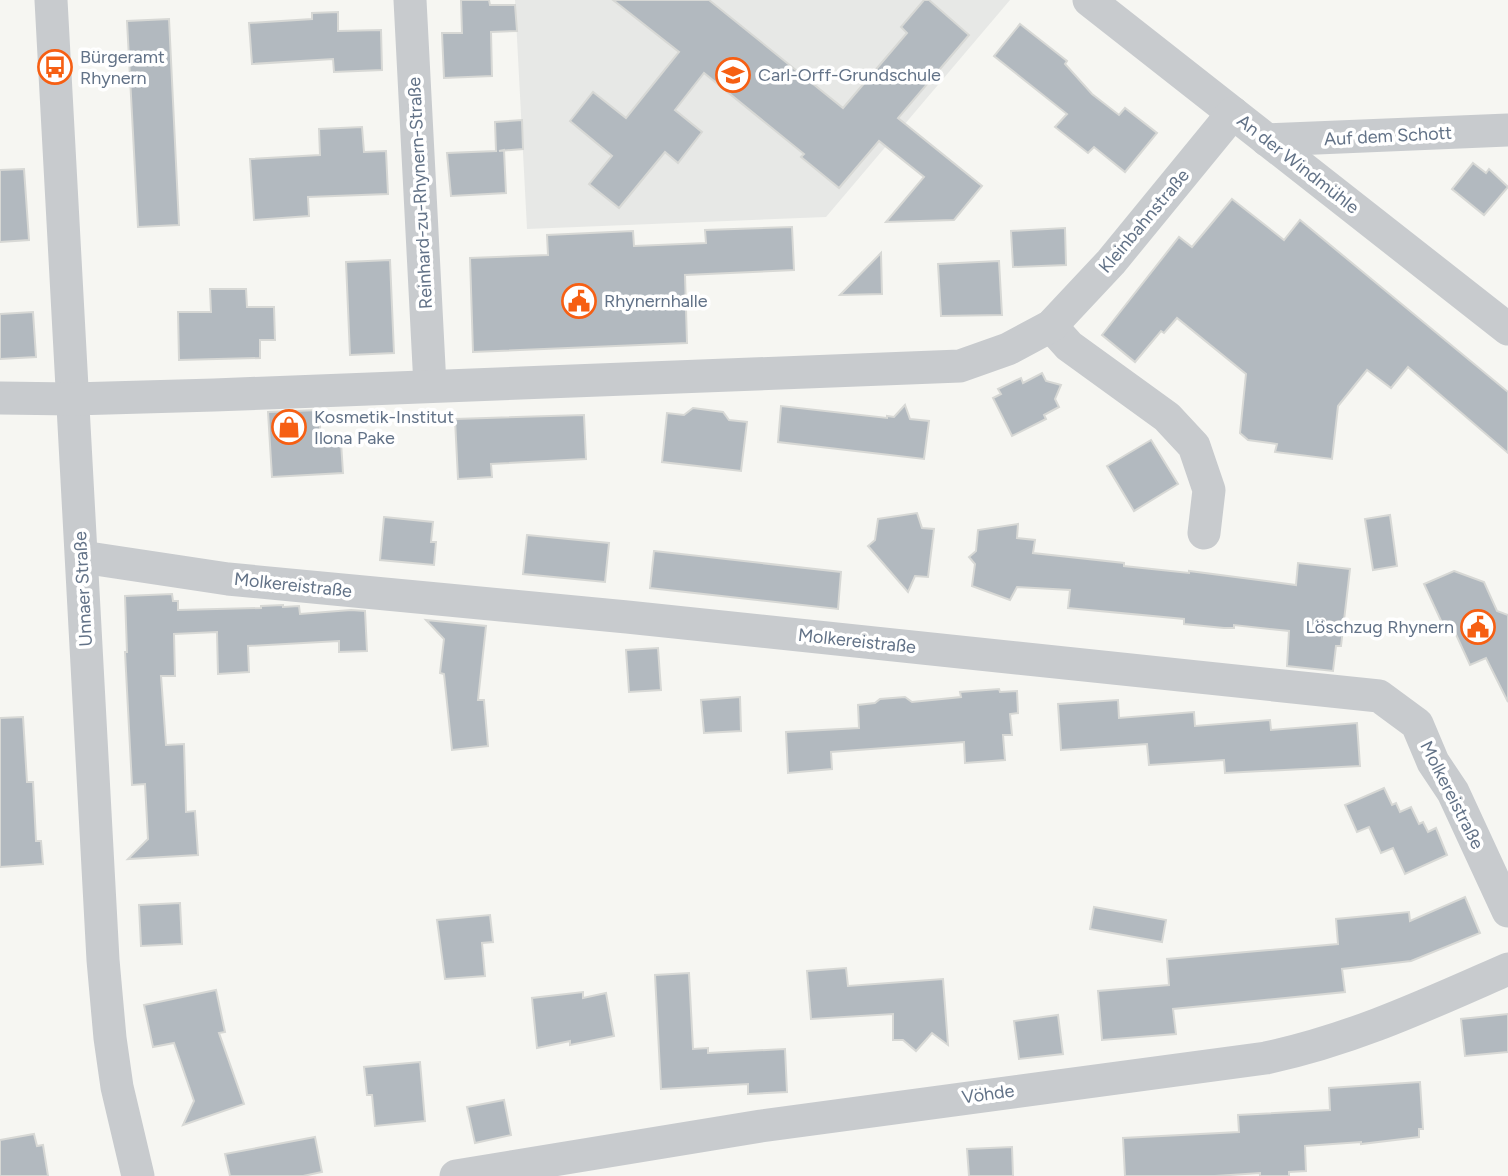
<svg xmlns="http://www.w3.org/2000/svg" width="1508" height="1176" font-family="Figtree,sans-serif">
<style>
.built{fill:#e7e8e6}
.building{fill:#b2b9bf;stroke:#d7d8d5;stroke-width:2}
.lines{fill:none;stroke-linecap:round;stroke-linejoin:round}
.street{stroke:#c8cbce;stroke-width:33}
.labels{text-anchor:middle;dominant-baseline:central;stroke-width:7;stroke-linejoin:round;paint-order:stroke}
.poi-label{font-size:18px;fill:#627287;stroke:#fff;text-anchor:start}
.street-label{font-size:18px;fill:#627287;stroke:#fff}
</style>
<rect width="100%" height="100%" fill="#f6f6f2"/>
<polygon class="built" points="515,0 1010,0 826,217 527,229"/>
<g class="building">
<polygon points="461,0 489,0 490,5 515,5 517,31 491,32 492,76 444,78 442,33 462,33"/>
<polygon points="613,0 709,0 843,108 907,33 901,27 924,0 929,0 969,35 898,118 982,186 954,220 886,222 924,177 879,141 839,188 801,157 804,154 704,73 675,110 702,132 678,163 665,152 619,208 589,184 612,156 570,121 593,92 626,118 679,52"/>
<polygon points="338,12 338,31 381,30 382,70 334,72 333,59 252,64 249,23 312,19 312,13"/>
<polygon points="169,19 179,225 138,227 127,21"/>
<polygon points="1020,24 1067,61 1065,64 1092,94 1119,115 1125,108 1157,133 1125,172 1094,147 1088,153 1055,127 1067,114 994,56"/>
<polygon points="522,120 523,149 499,151 504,150 506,193 451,196 447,153 496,151 495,122"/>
<polygon points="362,127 364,152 386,151 388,194 308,197 309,216 254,220 250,159 320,155 319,129"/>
<polygon points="1473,163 1486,173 1489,169 1508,187 1484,215 1452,189"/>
<polygon points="24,169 29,240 0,242 0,170"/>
<polygon points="1232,199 1284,240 1300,220 1508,392 1508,453 1408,367 1391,388 1367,370 1338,406 1332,459 1275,452 1277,444 1248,440 1240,433 1246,374 1177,318 1164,333 1161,331 1135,362 1102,335 1179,237 1192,247"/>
<polygon points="792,227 794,270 685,275 687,343 473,352 470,258 548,255 547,235 633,231 634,246 706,243 705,230"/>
<polygon points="1065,228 1066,265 1013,267 1011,231"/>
<polygon points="881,253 882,294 840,295"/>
<polygon points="390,260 394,353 350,355 346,262"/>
<polygon points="999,261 1002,315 941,316 938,264"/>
<polygon points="210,289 246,289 247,307 274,307 275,340 260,340 260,358 179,360 178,312 211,312"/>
<polygon points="33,312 36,357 0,359 0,314"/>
<polygon points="1042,373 1046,381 1061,385 1055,399 1059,407 1044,415 1046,419 1012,436 993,398 1001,394 998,389 1021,378 1023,383"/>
<polygon points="905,405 910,419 929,421 924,459 778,442 781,406 887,418 887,416 894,417"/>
<polygon points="693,408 723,412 729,420 747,422 741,471 662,462 667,413 684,415"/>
<polygon points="319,410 321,443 341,442 343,473 272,477 268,412"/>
<polygon points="584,415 586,459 491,464 492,477 458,479 455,419"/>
<polygon points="1151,440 1178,484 1134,511 1107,466"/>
<polygon points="917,513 922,528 934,529 928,577 915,576 908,592 868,546 875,540 878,519"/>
<polygon points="1390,515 1397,566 1373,570 1365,519"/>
<polygon points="384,517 433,522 431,542 436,542 434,565 380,560"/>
<polygon points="1018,524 1017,538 1035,540 1033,553 1124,563 1124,566 1189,573 1189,571 1296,585 1298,563 1350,569 1341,646 1336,646 1333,671 1287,666 1289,631 1234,625 1234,628 1224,628 1184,624 1184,619 1068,608 1070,590 1017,587 1010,600 972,586 975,564 969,557 976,551 978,530"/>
<polygon points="527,535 609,543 605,582 523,574"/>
<polygon points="654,551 841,572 838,609 650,588"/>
<polygon points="1454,571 1484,582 1497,611 1508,615 1508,702 1486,658 1470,665 1454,630 1443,625 1424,584"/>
<polygon points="172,594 173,601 178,601 178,610 261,608 261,606 283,605 283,607 299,606 300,614 351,610 365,611 367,651 339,652 339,641 248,646 249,672 218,674 217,632 174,634 175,676 161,676 166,745 184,744 186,812 195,811 198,855 128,859 148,839 145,784 132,785 125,652 127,652 125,596"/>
<polygon points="426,620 486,626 478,700 484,700 488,746 452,750 444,674 440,673 444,639"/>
<polygon points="658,648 661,690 629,692 626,650"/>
<polygon points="999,689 1000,692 1017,691 1018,713 1010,714 1012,735 1003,735 1005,760 965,763 964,742 831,752 832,769 788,773 786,732 859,728 858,705 875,703 880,699 905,697 912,702 961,697 960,692"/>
<polygon points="740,697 741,731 704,733 701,700"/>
<polygon points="1118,700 1119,718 1194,712 1195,726 1270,720 1271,730 1357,723 1360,766 1225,773 1224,760 1149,765 1147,744 1061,750 1058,704"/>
<polygon points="23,717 27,782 33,782 36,841 41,841 43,864 0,867 0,718"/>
<polygon points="1384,788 1392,805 1396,803 1400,812 1411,807 1419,824 1423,822 1428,832 1436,828 1447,855 1405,874 1393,848 1381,853 1369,827 1357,832 1345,805"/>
<polygon points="1465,897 1480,933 1411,961 1342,969 1345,992 1173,1009 1176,1034 1102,1040 1098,991 1169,985 1167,959 1338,944 1336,919 1409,912 1410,921"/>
<polygon points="180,903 182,944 141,946 139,905"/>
<polygon points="1094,907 1166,920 1162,942 1090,929"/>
<polygon points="490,915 493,942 482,943 485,976 445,979 437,920"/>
<polygon points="846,968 848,986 943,979 948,1045 932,1033 916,1051 903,1040 893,1040 893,1014 811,1019 807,971"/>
<polygon points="689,973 693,1049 708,1048 708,1053 785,1049 787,1092 748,1094 748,1084 661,1089 655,975"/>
<polygon points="216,990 225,1032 219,1033 244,1104 183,1125 194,1101 174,1043 153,1047 144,1005"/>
<polygon points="583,992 583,998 606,993 614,1036 570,1045 570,1041 537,1048 532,998"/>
<polygon points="1508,1014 1508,1052 1465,1056 1461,1019"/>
<polygon points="1058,1015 1063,1054 1019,1059 1014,1021"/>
<polygon points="420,1062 425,1121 375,1126 372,1095 367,1095 364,1067"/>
<polygon points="1420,1082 1423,1129 1419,1129 1419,1137 1361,1144 1361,1142 1305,1146 1306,1171 1289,1172 1289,1176 1260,1176 1260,1173 1215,1176 1125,1176 1123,1138 1239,1132 1238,1115 1330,1110 1329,1088"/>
<polygon points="504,1100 511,1135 475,1143 467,1107"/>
<polygon points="34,1134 37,1146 43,1145 48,1176 0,1176 0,1140"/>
<polygon points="315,1137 322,1172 303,1176 230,1176 225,1154"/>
<polygon points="1012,1147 1013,1176 969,1176 967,1149"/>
</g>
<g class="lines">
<g class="street">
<polyline points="51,0 103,960 110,1038 117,1087 138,1176"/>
<polyline points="410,0 430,386"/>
<polyline points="1089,0 1508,329"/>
<polyline points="1267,140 1508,130"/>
<polyline points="1051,326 1069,346 1167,417 1194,446 1209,490 1204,533"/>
<polyline points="0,398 73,399 214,395 960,366 1008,349 1051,326 1111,262 1233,113"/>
<polyline points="82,557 228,579 627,617 1379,696 1417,724 1433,762 1453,792 1508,911"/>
<path d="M456,1176L761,1126L1266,1058C1354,1039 1426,1005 1508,969"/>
</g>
</g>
<defs>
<g id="bus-ring" transform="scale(1.75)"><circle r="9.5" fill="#fff" stroke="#f65f13" stroke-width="1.5"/><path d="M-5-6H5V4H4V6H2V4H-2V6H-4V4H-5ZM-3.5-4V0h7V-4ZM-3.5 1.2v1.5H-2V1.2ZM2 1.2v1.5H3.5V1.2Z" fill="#f65f13"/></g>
<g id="school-ring" transform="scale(1.75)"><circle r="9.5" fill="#fff" stroke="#f65f13" stroke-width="1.5"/><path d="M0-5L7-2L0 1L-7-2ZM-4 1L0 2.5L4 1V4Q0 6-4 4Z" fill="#f65f13"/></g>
<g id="civic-ring" transform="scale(1.75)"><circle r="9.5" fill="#fff" stroke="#f65f13" stroke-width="1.5"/><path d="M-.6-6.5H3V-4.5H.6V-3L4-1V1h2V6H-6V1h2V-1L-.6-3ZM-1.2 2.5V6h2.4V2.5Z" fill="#f65f13"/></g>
<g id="shop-ring" transform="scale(1.75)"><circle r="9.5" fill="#fff" stroke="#f65f13" stroke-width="1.5"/><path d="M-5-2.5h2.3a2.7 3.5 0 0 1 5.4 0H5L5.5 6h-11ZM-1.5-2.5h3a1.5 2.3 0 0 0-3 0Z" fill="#f65f13"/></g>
</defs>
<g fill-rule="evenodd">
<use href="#bus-ring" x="55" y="67"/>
<use href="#school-ring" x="733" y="75"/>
<use href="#civic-ring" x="579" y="301"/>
<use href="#shop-ring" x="289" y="427"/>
<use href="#civic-ring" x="1478" y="627"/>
</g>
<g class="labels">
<g class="poi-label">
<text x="80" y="57">Bürgeramt<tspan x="80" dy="21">Rhynern</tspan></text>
<text x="758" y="75">Carl-Orff-Grundschule</text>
<text x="604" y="301">Rhynernhalle</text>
<text x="314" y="417">Kosmetik-Institut<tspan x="314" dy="21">Ilona Pake</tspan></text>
<text x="1454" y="627" text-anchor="end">Löschzug Rhynern</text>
</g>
<g class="street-label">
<text transform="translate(1388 136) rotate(-3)">Auf dem Schott</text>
<text transform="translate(1298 164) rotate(38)">An der Windmühle</text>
<text transform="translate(420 193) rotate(-93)">Reinhard-zu-Rhynern-Straße</text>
<text transform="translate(1144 221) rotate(-50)">Kleinbahnstraße</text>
<text transform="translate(293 585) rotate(6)">Molkereistraße</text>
<text transform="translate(83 589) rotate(-93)">Unnaer Straße</text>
<text transform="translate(857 641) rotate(6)">Molkereistraße</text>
<text transform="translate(1452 795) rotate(63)">Molkereistraße</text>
<text transform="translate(988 1094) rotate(-8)">Vöhde</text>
</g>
</g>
</svg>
